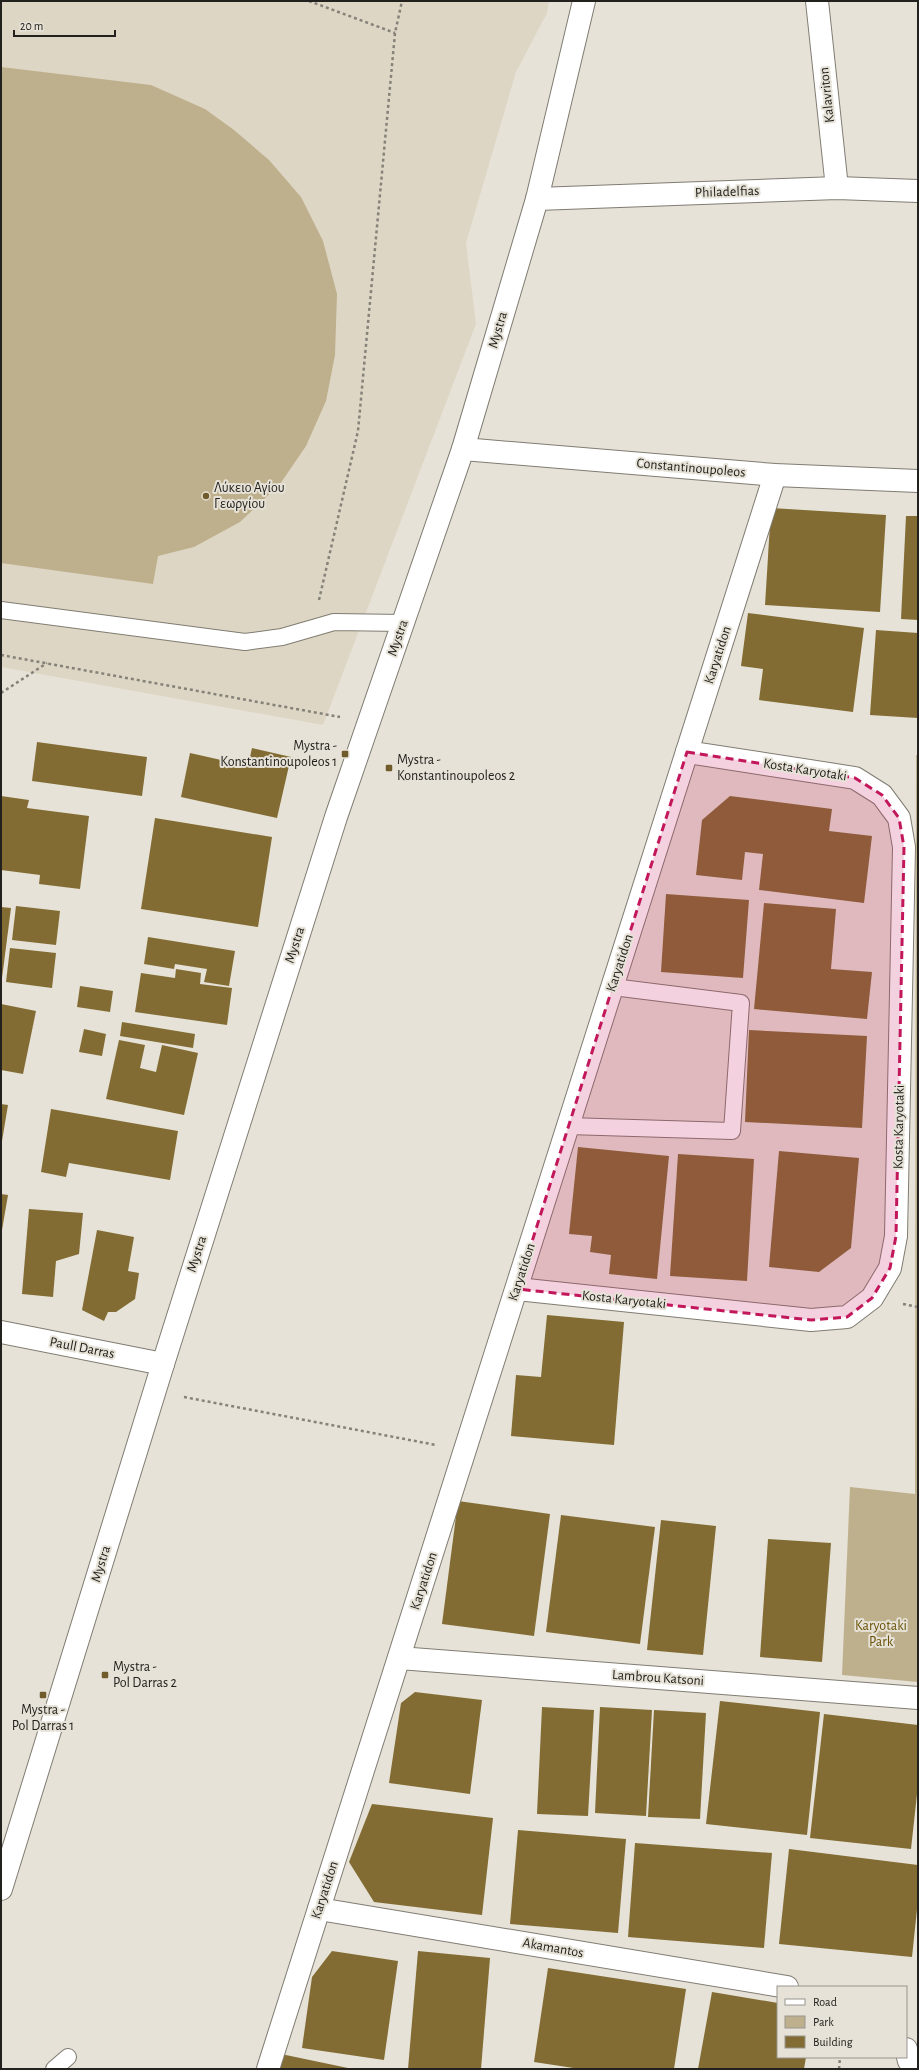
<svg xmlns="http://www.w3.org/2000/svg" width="919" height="2070" font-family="'Alegreya Sans',sans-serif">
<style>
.built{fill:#ded6c4}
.green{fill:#bfb08d}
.building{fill:#826c33}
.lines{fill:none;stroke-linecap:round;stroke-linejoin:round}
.lane-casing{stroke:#807c72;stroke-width:18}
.street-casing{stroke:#807c72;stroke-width:24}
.path{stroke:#85827a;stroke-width:2.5;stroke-dasharray:3 3;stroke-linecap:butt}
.lane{stroke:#fff;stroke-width:16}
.street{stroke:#fff;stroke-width:22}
.marked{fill:#c2185b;fill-opacity:0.2;stroke:#c2185b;stroke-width:3;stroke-dasharray:8 5;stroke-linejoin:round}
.poi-dot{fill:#705c2b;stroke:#e6e2d7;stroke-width:1.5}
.labels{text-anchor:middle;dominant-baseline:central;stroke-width:4;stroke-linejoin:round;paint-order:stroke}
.street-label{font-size:14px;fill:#23211d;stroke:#e6e2d7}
.poi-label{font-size:14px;fill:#23211d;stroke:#e6e2d7;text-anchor:start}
.park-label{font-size:14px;fill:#685006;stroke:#e6e2d7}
</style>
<rect width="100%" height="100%" fill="#e6e2d7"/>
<polygon class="built" points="1,1 549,1 547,13 516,72 466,243 476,324 323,725 1,667"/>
<g class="green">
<polygon points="1,67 151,85 205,109 234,130 269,160 301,197 323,241 337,294 335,355 326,401 306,446 280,484 240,522 194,547 158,556 153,584 1,563"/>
<polygon points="916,755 918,755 918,1682 842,1675 850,1487 915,1494"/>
</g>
<g class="building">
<polygon points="771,508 886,515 880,612 765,605"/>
<polygon points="906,516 918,516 918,620 901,619"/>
<polygon points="748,613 864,628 853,712 759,700 763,669 741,666"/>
<polygon points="876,630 918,633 918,718 870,715"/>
<polygon points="37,742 147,757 142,796 32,781"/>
<polygon points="252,748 291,757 277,818 181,797 190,753 248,766"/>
<polygon points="1,796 29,800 27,808 89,816 80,889 39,884 40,875 1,870"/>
<polygon points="730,796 832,809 829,831 872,836 864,903 759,890 763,854 745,852 742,880 696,875 702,820"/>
<polygon points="155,818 272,837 258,927 141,909"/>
<polygon points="666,894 749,900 743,978 661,972"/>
<polygon points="764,903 836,909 831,969 872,972 867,1019 754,1009"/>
<polygon points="16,906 60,911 56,945 12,940"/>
<polygon points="1,907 11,908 2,978 1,978"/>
<polygon points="148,937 235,951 229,986 204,982 207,969 175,964 174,969 144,964"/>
<polygon points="10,948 56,953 52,988 6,982"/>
<polygon points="176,969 201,973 200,984 232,988 227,1025 135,1012 141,973 175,978"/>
<polygon points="80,986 113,991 110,1012 77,1007"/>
<polygon points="1,1004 36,1011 23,1074 1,1070"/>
<polygon points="122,1022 195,1034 193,1048 120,1036"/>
<polygon points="84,1029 106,1034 102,1056 79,1052"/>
<polygon points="749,1030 867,1036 862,1128 745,1122"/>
<polygon points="119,1040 145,1045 140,1068 156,1072 162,1045 198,1053 184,1115 106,1099"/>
<polygon points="1,1104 8,1105 2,1141 1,1141"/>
<polygon points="51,1109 178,1131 170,1180 69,1163 66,1177 41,1172"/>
<polygon points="578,1147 669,1156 657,1279 609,1274 611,1255 590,1252 592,1236 569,1234"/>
<polygon points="779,1151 859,1158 851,1248 819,1272 769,1267"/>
<polygon points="678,1154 754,1159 747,1281 670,1276"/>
<polygon points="1,1194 8,1195 2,1230 1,1230"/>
<polygon points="29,1209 83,1213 79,1254 56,1261 53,1297 22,1294"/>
<polygon points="97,1230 134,1237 128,1271 139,1273 135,1299 116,1312 108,1312 104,1321 82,1310"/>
<polygon points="547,1315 624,1322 614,1445 511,1436 516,1375 541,1377"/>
<polygon points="458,1501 550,1514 534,1636 442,1624"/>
<polygon points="561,1515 655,1527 640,1644 546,1632"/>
<polygon points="661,1520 716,1526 703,1655 647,1650"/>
<polygon points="768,1539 831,1543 822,1662 760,1657"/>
<polygon points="415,1692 482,1700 470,1794 389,1783 401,1703"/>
<polygon points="720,1701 820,1712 807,1835 706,1824"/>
<polygon points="542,1707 594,1710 588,1816 537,1814"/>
<polygon points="600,1707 652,1710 646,1816 595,1813"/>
<polygon points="654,1710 706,1713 700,1819 648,1817"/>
<polygon points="824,1714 918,1725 918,1785 911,1849 810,1838"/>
<polygon points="372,1804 493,1818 482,1915 374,1902 349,1862"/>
<polygon points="518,1830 626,1839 618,1933 510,1924"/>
<polygon points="635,1843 772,1853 764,1948 628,1937"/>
<polygon points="789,1849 918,1865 918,1900 912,1957 779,1944"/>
<polygon points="332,1951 398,1961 384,2060 302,2048 312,1977"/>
<polygon points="418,1951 490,1958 481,2069 408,2069"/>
<polygon points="548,1968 686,1989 674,2069 580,2069 534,2062"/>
<polygon points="712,1992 778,2003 778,2057 806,2057 804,2069 698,2069"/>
<polygon points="281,2054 348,2068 348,2069 278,2069"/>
</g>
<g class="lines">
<g class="lane-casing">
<g id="lane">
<polyline points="1,610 245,642 282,637 334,622 403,623"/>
<polyline points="568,1126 732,1131 741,1003 613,987"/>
<polyline points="54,2069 68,2057"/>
</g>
</g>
<g class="street-casing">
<g id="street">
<polyline points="817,1 837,188"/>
<polyline points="537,199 837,188 918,191"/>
<polyline points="463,449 775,475 918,481"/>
<polyline points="517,1289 811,1320 847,1317 872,1298 890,1268 896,1236 904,847 899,818 882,795 855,778 687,752"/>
<polyline points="1,1332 163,1364"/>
<polyline points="399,1658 918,1698"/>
<polyline points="1,1889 163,1364 336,817 463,449 537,199 584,1"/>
<polyline points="319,1909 787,1987"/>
<polyline points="906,2049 909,2061"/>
<polyline points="268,2069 775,475"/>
</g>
</g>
<g class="path">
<polyline points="309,1 395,33"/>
<polyline points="319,600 358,431 395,33 402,1"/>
<polyline points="1,655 340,717"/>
<polyline points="1,693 47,663"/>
<polyline points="903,1304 918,1307"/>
<polyline points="184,1397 436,1445"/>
<polyline points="839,2069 840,2057"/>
</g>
<use href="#lane" class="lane"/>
<use href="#street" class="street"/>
</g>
<path class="marked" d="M687,752L855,778L882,795L899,818L904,847L896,1236L890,1268L872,1298L847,1317L811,1320L517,1289Z"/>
<g class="poi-dot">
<circle cx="206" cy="496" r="4"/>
<rect x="341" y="750" width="8" height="8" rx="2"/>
<rect x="385" y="764" width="8" height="8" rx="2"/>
<rect x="101" y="1671" width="8" height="8" rx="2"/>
<rect x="39" y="1691" width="8" height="8" rx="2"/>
</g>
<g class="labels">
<g class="street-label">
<text transform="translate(827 95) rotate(-96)">Kalavriton</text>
<text transform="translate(727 192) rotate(-2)">Philadelfias</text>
<text transform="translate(498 330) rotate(-74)">Mystra</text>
<text transform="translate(691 468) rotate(5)">Constantinoupoleos</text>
<text transform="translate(398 638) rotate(-71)">Mystra</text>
<text transform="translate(718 655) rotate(-72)">Karyatidon</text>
<text transform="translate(805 770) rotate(9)">Kosta Karyotaki</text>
<text transform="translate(295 945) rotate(-72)">Mystra</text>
<text transform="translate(620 963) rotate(-72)">Karyatidon</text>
<text transform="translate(899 1127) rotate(-89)">Kosta Karyotaki</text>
<text transform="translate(197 1254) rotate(-72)">Mystra</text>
<text transform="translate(522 1272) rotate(-72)">Karyatidon</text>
<text transform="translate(624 1300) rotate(6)">Kosta Karyotaki</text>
<text transform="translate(82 1348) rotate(11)">Paull Darras</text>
<text transform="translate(101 1564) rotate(-73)">Mystra</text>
<text transform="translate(424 1581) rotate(-72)">Karyatidon</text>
<text transform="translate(658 1678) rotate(4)">Lambrou Katsoni</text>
<text transform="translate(325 1890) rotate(-72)">Karyatidon</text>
<text transform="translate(553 1948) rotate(10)">Akamantos</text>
</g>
<g class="poi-label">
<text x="214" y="488">Λύκειο Αγίου<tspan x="214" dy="16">Γεωργίου</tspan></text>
<text x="337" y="746" text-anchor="end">Mystra -<tspan x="337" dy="16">Konstantinoupoleos 1</tspan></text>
<text x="397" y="760">Mystra -<tspan x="397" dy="16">Konstantinoupoleos 2</tspan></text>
<text x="113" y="1667">Mystra -<tspan x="113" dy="16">Pol Darras 2</tspan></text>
<text x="43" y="1710" text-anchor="middle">Mystra -<tspan x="43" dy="16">Pol Darras 1</tspan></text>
</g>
<g class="park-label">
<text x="881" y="1626">Karyotaki<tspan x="881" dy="16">Park</tspan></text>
</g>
</g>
<rect width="919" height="2070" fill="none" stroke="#23211d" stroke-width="4"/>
<rect x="777" y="1986" width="130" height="72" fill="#e6e2d7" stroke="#98958d"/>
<rect x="785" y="1999" width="20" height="6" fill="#ffffff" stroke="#98958d"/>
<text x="813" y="2006" font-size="12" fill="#23211d">Road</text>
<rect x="785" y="2016" width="20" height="12" fill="#bfb08d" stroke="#98958d"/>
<text x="813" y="2026" font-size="12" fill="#23211d">Park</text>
<rect x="785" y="2036" width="20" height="12" fill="#826c33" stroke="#98958d"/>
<text x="813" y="2046" font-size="12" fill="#23211d">Building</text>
<path d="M14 30v6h101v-6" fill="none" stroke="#23211d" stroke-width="2"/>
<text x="20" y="30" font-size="12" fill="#23211d" stroke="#e6e2d7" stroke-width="3" paint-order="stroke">20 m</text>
</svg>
